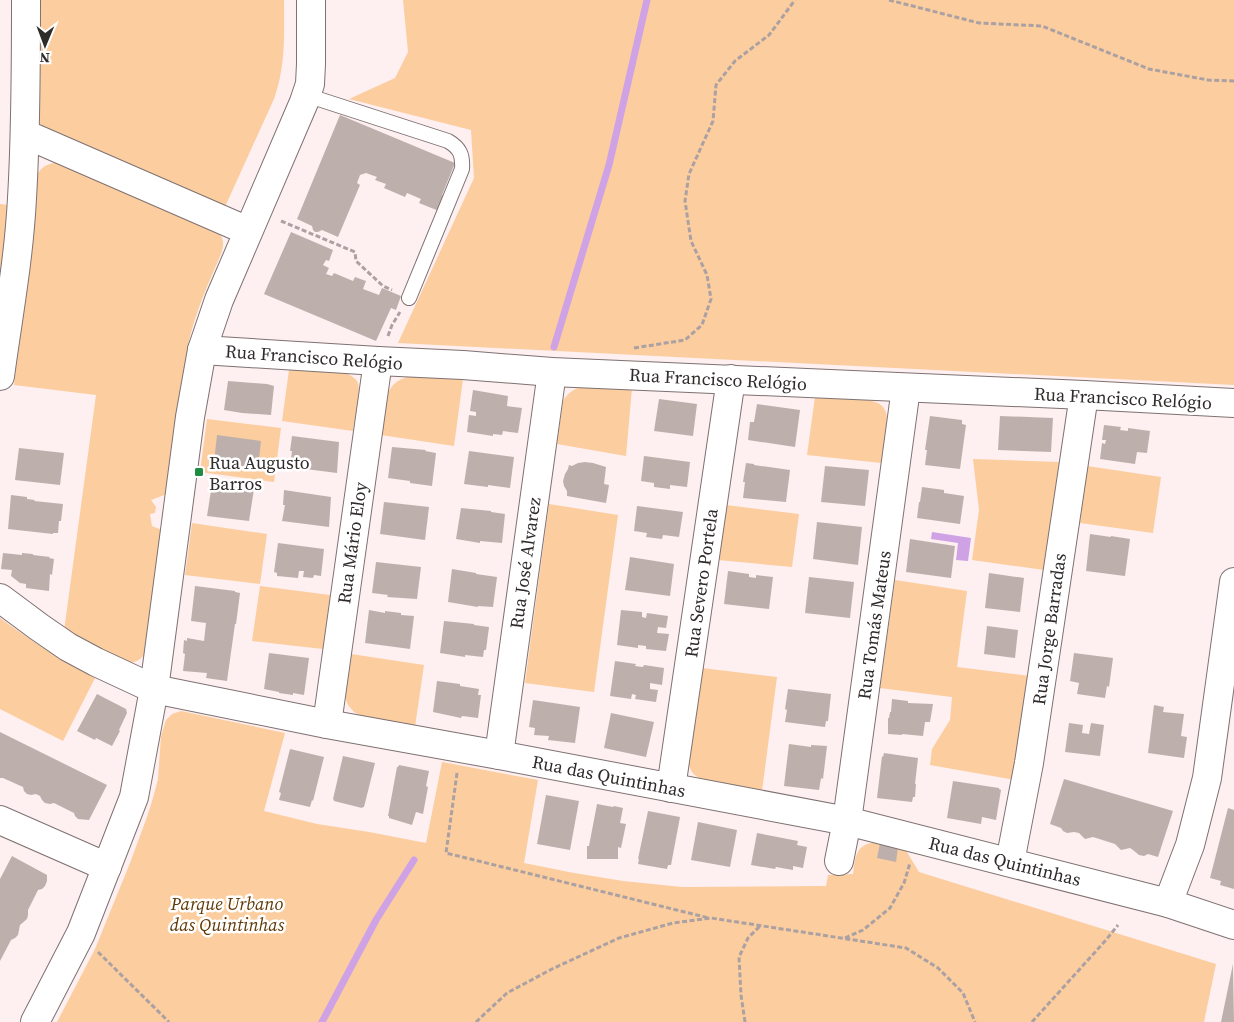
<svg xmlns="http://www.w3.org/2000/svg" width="1234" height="1022" font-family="'Source Serif 4',serif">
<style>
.green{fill:#fccd9e}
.water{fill:#cfa2e5}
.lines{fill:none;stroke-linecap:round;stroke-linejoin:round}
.stream{stroke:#cfa2e5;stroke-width:7}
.building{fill:#bdb0ac}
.service-casing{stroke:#7e7172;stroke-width:16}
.minor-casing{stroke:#7e7172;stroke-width:30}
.path{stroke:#aca1a2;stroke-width:3;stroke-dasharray:5 2.5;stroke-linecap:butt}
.service{stroke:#fff;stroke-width:14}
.minor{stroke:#fff;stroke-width:28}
.poi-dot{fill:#208c43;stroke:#fff;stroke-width:2}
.labels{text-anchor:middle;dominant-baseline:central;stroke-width:5;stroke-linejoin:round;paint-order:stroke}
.street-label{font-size:18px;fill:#302b2b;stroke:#fff}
.poi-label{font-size:18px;fill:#302b2b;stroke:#fff;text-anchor:start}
.park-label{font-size:18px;font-style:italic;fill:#5f3806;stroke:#fff}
</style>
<rect width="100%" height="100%" fill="#feeff0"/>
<g class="green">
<path d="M36,0H284C284,35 286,65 274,99L224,209L48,132L41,125L36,116Z"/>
<polygon points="403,0 1234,0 1234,385 398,343 474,178 471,130 349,99 395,78 408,52"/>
<path d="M59,162L219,232C224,240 224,245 221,254C208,284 195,313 188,345L167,494L151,500L156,507L155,513L150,514L152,526L162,530L146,643L150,644C146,656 139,663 126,663L64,631L96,395L14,385L35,181C39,168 45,164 59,162Z"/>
<polygon points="0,204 8,205 9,227 0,292"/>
<path d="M289,370L346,373C350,375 356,378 358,383C361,391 354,421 353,431L282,421Z"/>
<path d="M411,376L463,379L454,446L381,435C384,410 381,382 411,376Z"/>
<path d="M586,385L632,388L626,456L557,444L563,401C568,392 576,388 586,385Z"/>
<path d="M815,397C830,398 873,396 882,406C886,410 887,415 887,421L881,463L807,455Z"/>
<polygon points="207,419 281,428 274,482 200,472"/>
<polygon points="973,459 1059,462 1044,570 972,560 979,510"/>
<polygon points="1087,466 1161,477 1153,533 1080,523"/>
<polygon points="549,504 618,515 594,692 525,683"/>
<polygon points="726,505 799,514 792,567 718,560"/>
<polygon points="192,523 267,534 260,584 185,575"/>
<polygon points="895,580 967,591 957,667 1030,676 1015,780 930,765 932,749 950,720 952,697 880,688"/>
<polygon points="260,586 330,595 323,649 252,641"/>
<path d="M0,618C30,640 62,661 95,678L63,741L0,709Z"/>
<polygon points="351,654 424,665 415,727 363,717 354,712 348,705 345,697"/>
<path d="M702,668L777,677L762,791L706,781C694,777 689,771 688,759Z"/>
<path d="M181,711L285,733L264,811L317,824L369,832L426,843L442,762L538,780L524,863L574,873L623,881L682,887L821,886H826L828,875L853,874C854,868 854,860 857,854C865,835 890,845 905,849L919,872L1216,964L1204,1022H57L95,949L130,863L147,817L153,798L158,779L161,736L166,720L172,714Z"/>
</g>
<polygon class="water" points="932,532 971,538 968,561 956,560 958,543 931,539"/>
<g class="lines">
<g class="stream">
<polyline points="554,347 609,165 647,0"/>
<polyline points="322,1022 376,920 414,860"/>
</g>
</g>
<g class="building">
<polygon points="340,115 455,163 442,195 445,196 439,211 419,203 421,199 407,193 405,197 384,188 386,184 375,180 377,177 366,173 360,175 357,183 360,185 338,237 322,230 318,232 315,232 313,230 312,226 297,219"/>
<polygon points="291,232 333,250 329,261 326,260 323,265 329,268 326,274 332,276 334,273 353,281 355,277 366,281 363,289 379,295 382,288 401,296 396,310 391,308 376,341 264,294"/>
<polygon points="228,381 267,384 274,386 271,415 242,413 224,410"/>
<polygon points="473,390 508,396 507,406 522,408 518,433 503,431 502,435 493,434 493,436 467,432 469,415 476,416 476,412 470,411"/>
<polygon points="659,399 697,404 693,436 654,431"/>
<polygon points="757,404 800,410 795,447 748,440 750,422 754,422"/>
<polygon points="930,416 962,420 962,424 966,425 960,469 925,465 927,450 925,450"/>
<polygon points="1000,416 1053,418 1051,452 998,450"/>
<polygon points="1104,425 1121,427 1120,430 1128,431 1128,428 1150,431 1147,453 1137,452 1135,464 1100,459 1102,443 1105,444 1106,440 1102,440"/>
<polygon points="217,435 261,441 258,468 214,462"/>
<polygon points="292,436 339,442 337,473 290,467 292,451 290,451"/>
<polygon points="392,447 426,450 425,451 436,453 432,486 410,483 410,481 388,478"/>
<polygon points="19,448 64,453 60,485 15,480"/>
<polygon points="469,451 514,457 510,488 488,485 488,487 464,484"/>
<polygon points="644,456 690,462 687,487 670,485 670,489 654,487 654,483 641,481"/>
<polygon points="585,462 593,463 606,467 604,484 609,485 606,503 567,496 567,491 564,486 563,481 565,474 568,469 569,465 572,466 578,463"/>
<polygon points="746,463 754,464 754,465 790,470 786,502 743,498 745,482 743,482"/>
<polygon points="825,466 869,470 865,506 821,502"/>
<polygon points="212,484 254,489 249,521 207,516"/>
<polygon points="922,487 944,490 944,493 964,496 960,524 917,518 919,502 920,502"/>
<polygon points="284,490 331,497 329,527 282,521 285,505 283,505"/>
<polygon points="11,495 27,497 27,499 35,500 34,501 63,504 61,521 59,521 58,533 53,533 53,534 8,529"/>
<polygon points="384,502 429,507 425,540 380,534"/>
<polygon points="637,506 683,512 679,537 663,535 662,539 646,537 647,533 634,531"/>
<polygon points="461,508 491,511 491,512 505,514 502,543 480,541 480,543 456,539"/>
<polygon points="817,522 862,527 858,565 813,559"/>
<polygon points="1090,534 1111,537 1111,536 1130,539 1125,576 1086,571"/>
<polygon points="910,539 955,546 951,578 906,572"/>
<polygon points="278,543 324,549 321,576 314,575 313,578 303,577 304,571 299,571 298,578 277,576 277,573 274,572"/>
<polygon points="3,553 22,555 22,553 33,554 33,555 50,557 49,558 54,559 52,575 50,574 49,591 26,588 26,584 20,583 11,576 12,570 1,569"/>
<polygon points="630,557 674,564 670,596 625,590"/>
<polygon points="376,562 421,567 417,599 387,597 388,595 372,593"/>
<polygon points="452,569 476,573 476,574 497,577 493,607 478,606 478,607 448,602"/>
<polygon points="728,571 749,574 749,577 756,578 756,575 773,577 769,609 724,604"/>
<polygon points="989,573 1024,578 1020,612 985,608"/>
<polygon points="809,577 854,582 850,618 805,613"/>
<polygon points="195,586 235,591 235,592 240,593 236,624 235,624 227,681 206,678 207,673 183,671 185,654 183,653 184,640 187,641 187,638 204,641 206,623 191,621"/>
<polygon points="369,610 385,613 385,611 401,613 401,615 414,616 410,649 365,643"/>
<polygon points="621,610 642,612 642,617 646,618 647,613 668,616 666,628 658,627 657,633 669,634 666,651 646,649 646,646 638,645 638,648 617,645"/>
<polygon points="444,621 474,624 474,625 489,627 486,650 484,650 483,657 465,655 465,657 440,653"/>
<polygon points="987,626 1018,630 1015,658 984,654"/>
<polygon points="269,653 309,658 304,695 293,693 293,695 279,693 279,692 264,689"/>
<polygon points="1074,653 1113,658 1109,687 1107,686 1105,698 1077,694 1079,683 1070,681"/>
<polygon points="615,661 636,664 635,666 643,667 644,665 664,668 662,685 650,683 650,689 658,690 656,702 635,699 636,695 632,694 631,699 610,696"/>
<polygon points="437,681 460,684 460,686 479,689 478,695 481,695 478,718 462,716 461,718 433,712"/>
<polygon points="788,689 831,694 828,721 826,721 825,727 785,722 787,710 785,709"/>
<polygon points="97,694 126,709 127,713 119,730 120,731 112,746 96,738 95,740 77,731"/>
<polygon points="892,699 908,701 908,703 933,704 930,722 925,722 923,736 902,734 902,735 888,734 888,718 889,718 890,712 891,712"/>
<polygon points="533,700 580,707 575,743 548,740 549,736 534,735 535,728 529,727"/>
<polygon points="1154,705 1164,707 1163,712 1184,714 1181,736 1187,737 1184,758 1148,753"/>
<polygon points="611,713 654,722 646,757 604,748"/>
<polygon points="1069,723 1083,725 1082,733 1089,734 1091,723 1104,725 1100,756 1065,752"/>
<polygon points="0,732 107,785 89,820 78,819 75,816 74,813 54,803 50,804 45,803 42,800 40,796 36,794 31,795 27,794 24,791 23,787 3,778 0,778"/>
<polygon points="789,744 811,747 811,745 827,746 823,779 821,778 819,790 784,786"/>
<polygon points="290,749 324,757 313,801 312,800 310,807 279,800 281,793 279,792"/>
<polygon points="884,753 918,758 915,784 916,784 915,797 913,797 912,802 877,798 882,756 883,757"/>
<polygon points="343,756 375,763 364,807 363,807 362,808 334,801 334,800 333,799"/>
<polygon points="399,765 429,771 426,786 428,787 423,814 416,812 412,825 389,818 389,816 388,816 397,767 398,767"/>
<polygon points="1064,779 1173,811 1158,857 1148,854 1144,856 1139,855 1133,850 1130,848 1121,850 1115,844 1093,837 1085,839 1079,833 1074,832 1067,833 1063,831 1061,828 1050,824"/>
<polygon points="953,781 999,788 999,789 1001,790 996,820 982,817 981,824 947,818"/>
<polygon points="546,795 579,801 570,850 537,844"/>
<polygon points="597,804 613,807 614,806 623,808 620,823 626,824 621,848 618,847 618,859 587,859 587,846 589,846"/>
<polygon points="1228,808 1234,810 1234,889 1220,885 1221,881 1210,878"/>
<polygon points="648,811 680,817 671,865 668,865 667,869 638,864 639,859 638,859"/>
<polygon points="698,822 737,830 730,867 691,860"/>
<polygon points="757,833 798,841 797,845 807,847 803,868 793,866 793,870 776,867 775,869 751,865"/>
<polygon points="880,843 898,847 896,862 877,858"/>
<polygon points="12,856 47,875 47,881 45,886 42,889 38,890 28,910 28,915 27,919 20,925 18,935 15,938 11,940 0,961 0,879"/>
<polygon points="1233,964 1234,1022 1221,1022"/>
</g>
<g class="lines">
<g class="service-casing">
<path id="service" d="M306,95L448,141C460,148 463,155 462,169L409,298"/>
</g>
<g class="minor-casing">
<g id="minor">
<polyline points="25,134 248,231"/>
<polyline points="202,350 378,361 463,365 552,372 1084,395 1234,403"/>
<path d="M0,376C8,317 19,258 22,198C26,132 26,66 26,0"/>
<polyline points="0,598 39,627 68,647 96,662 154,689 327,724 499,755 847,821 1168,903 1234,925"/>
<polyline points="327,724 378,361"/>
<polyline points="499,755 552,372"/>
<polyline points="671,788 731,379"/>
<polyline points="0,820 107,867"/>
<polyline points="839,861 847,821 906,388"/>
<polyline points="1010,862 1029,763 1084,395"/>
<polyline points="1168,903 1190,845 1207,778 1234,582"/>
<polyline points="35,1022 81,933 134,797 154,689 190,417 202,350 219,300 304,102 310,84 311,64 311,0"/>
</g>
</g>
<g class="path">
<polyline points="889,0 979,23 1042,26 1149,69 1208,80 1234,81"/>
<polyline points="281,221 355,252 356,261 383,286 392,290"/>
<polyline points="388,336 392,325 400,312"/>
<polyline points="634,348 685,340 702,325 711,299 707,275 691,241 685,201 689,174 713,121 716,85 735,61 769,35 795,0"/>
<polyline points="457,773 446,853 709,918"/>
<polyline points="845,938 863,930 890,908 904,883 910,863"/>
<polyline points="98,952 169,1022"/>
<polyline points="476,1022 507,993 552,969 619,938 673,923 711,918 906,948 938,968 963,993 975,1022"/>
<polyline points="745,1022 741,995 739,957 748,938 761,925"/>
<polyline points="1032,1022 1106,940 1118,925"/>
</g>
<use href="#service" class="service"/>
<use href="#minor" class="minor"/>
</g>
<rect class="poi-dot" x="194" y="467" width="10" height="10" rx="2.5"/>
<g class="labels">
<g class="street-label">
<text transform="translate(314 357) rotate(4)">Rua Francisco Relógio</text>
<text transform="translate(718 379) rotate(3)">Rua Francisco Relógio</text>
<text transform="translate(1123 398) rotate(3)">Rua Francisco Relógio</text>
<text transform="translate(352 543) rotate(-82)">Rua Mário Eloy</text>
<text transform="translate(525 563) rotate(-82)">Rua José Alvarez</text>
<text transform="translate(701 583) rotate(-82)">Rua Severo Portela</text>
<text transform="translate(874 625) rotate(-82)">Rua Tomás Mateus</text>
<text transform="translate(1049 629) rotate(-82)">Rua Jorge Barradas</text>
<text transform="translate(609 776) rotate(11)">Rua das Quintinhas</text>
<text transform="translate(1005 861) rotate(14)">Rua das Quintinhas</text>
</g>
<g class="poi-label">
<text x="209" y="462">Rua Augusto<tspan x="209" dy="21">Barros</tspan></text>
</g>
<g class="park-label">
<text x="227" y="903">Parque Urbano<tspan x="227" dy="21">das Quintinhas</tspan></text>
</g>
</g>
<g transform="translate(45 45) rotate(181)" stroke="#ffffff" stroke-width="4" paint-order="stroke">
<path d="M0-4L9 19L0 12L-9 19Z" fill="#302b2b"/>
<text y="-8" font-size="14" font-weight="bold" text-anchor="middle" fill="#302b2b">N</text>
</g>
</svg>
